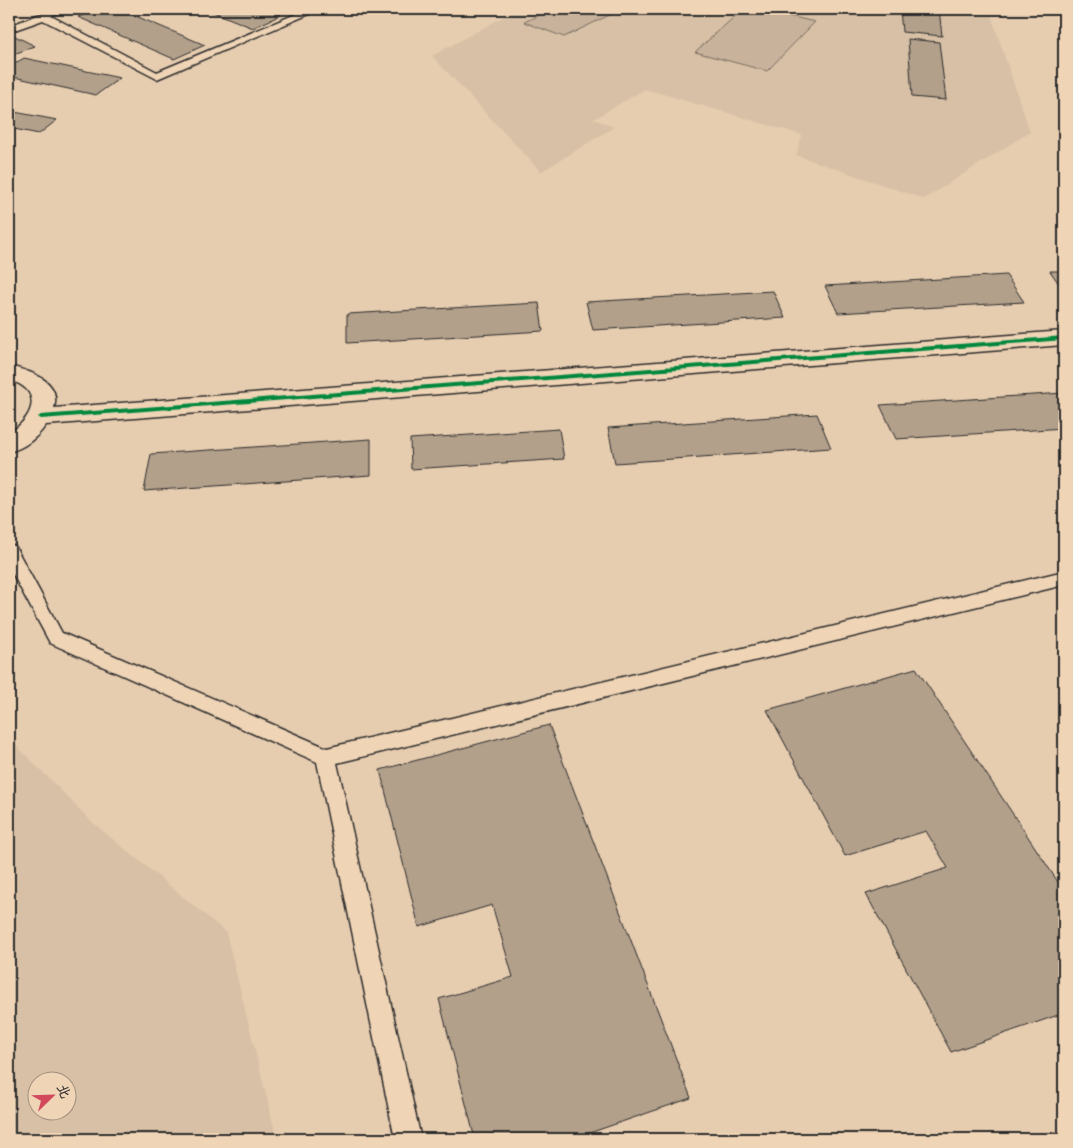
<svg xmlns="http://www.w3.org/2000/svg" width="1073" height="1148" font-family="Mali,'LXGW WenKai TC',sans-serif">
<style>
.built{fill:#d7c0a5;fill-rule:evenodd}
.green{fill:#c8b29b;stroke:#7a6e63}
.building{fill:#b2a08b;stroke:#2b2b2b}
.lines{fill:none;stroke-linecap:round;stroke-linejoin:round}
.lane-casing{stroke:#2b2b2b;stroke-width:3}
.street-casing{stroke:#2b2b2b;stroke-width:3}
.lane{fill:#efd4b6;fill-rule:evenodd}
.street{fill:#efd4b6;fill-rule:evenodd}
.cycleway-casing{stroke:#efd4b6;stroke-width:3}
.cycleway{fill:#00873e;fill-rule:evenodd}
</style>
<rect width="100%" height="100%" fill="#e7cdb0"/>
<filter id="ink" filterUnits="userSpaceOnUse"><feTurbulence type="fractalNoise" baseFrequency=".02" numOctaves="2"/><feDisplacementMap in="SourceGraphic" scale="10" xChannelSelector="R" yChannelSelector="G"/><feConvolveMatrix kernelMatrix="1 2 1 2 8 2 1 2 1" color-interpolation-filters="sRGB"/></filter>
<g filter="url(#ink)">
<g class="built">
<polygon points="518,9 989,9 1030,132 924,199 796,155 802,135 645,89 594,119 614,127 541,172 432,56"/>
<path d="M9,738L92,822L226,932L277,1139H9ZM38,1080H68V1110H38Z"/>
</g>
<g class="green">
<polygon points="552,9 622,9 564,37 524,22"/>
<polygon points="743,9 759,9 815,22 767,71 695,52"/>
</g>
<g class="building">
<polygon points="98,9 119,9 205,45 174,59 78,17"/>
<polygon points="206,9 265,9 281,15 253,28"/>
<polygon points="900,9 939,9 942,36 902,32"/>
<polygon points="11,34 35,46 9,56 9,35"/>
<polygon points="908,39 939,42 946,100 912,97"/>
<polygon points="24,58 120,78 96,95 9,76 9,67"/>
<polygon points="9,111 57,120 39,134 9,128"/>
<polygon points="1050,271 1064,271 1064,291"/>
<polygon points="1006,275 1024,302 838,313 825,286"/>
<polygon points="773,291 785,318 593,330 586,302"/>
<polygon points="539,303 543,331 347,343 347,314"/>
<polygon points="1064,393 1064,428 896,439 880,405"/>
<polygon points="817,414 831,448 615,463 608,428"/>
<polygon points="559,429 564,459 411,469 410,439"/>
<polygon points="371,439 371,475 144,491 151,454"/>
<polygon points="916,668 1064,891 1064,1013 951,1052 866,894 948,868 926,831 845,856 767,710"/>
<polygon points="549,725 691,1098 572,1139 475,1139 439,999 513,977 492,905 419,927 380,770"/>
</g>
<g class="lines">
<g class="lane-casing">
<g id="lane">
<polygon points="54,9 67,9 51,16 157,72 308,9 321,9 157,79 43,20 9,32 9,26"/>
<polygon points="9,545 15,546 62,633 327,748 1064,571 1064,585 337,763 421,1139 395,1139 317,762 50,643 9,567"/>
</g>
</g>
<g class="street-casing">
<path id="street" d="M1064,331V345L46,425C37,438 24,448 9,452V433C34,418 44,390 9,380V366C29,371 62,380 54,408Z"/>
</g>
<use href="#lane" class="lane"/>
<use href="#street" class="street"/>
<g class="cycleway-casing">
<polygon id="cycleway" points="1064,336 1064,340 41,419 38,417 41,415"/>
</g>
<use href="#cycleway" class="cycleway"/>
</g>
</g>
<rect width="1073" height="1148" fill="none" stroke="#efd4b6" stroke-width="30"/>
<rect x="15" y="15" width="1043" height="1118" fill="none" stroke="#2b2b2b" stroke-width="2" filter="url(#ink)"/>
<g transform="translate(52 1096) rotate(67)"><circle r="24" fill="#efd4b6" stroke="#a1907e"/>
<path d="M0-4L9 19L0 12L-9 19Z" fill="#d1495b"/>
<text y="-8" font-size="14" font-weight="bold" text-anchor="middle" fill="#2b2b2b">北</text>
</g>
</svg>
